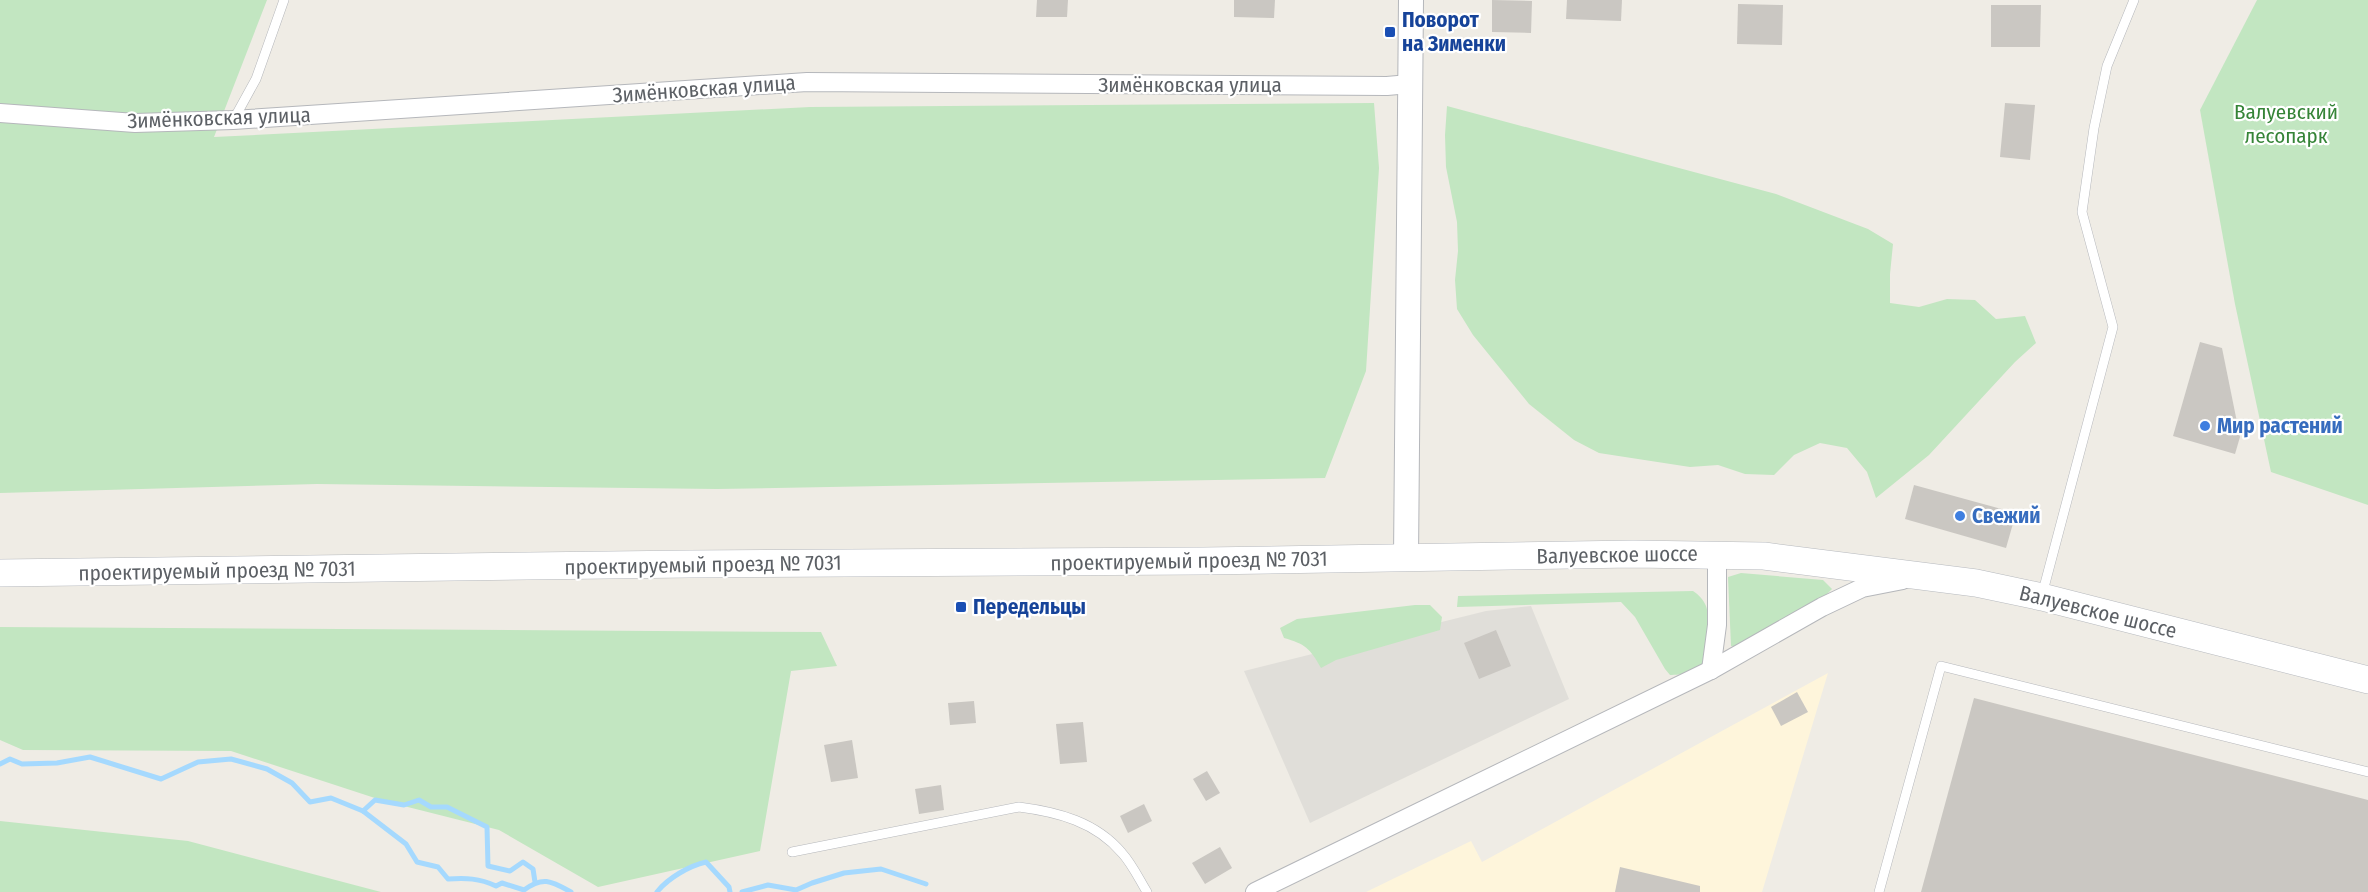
<svg xmlns="http://www.w3.org/2000/svg" width="2368" height="892" font-family="'Fira Sans Condensed',sans-serif">
	<style>
		.commercial { fill: #fef5db }
		.industrial { fill: #e0ded9 }
		.green { fill: #c2e6c1 }
		.lines { fill: none; stroke-linecap: round; stroke-linejoin: round }
		.stream { stroke: #a5d9fe; stroke-width: 5 }
		.building { fill: #cac7c2 }
		.service-casing { stroke: #b5b7bb; stroke-width: 10 }
		.minor-casing { stroke: #b5b7bb; stroke-width: 20 }
		.tertiary-casing { stroke: #b5b7bb; stroke-width: 26 }
		.secondary-casing { stroke: #b6b9be; stroke-width: 28 }
		.service { stroke: #fff; stroke-width: 9 }
		.minor { stroke: #fff; stroke-width: 18 }
		.tertiary { stroke: #fff; stroke-width: 24 }
		.secondary { stroke: #fff; stroke-width: 27 }
		.transit-dot { fill: #1a4fb4; stroke: #fff; stroke-width: 2 }
		.shop-dot { fill: #3f7fe0; stroke: #fff; stroke-width: 2 }
		.labels { text-anchor: middle; dominant-baseline: central; stroke-width: 4.5; stroke-linejoin: round; paint-order: stroke }
		.transit-label { font-size: 21px; font-weight: bold; fill: #164399; stroke: #fff; text-anchor: start }
		.street-label { font-size: 21px; fill: #5c6065; stroke: #fff }
		.park-label { font-size: 21px; fill: #358437; stroke: #fff }
		.shop-label { font-size: 21px; font-weight: bold; fill: #366cbe; stroke: #fff; text-anchor: start }
	</style>
	<rect width="100%" height="100%" fill="#efece5"/>
	<!-- commercial -->
	<path class="commercial" d="M1828,673l-66,219h-396l105,-51 11,21z"/>
	<!-- industrial -->
	<path class="industrial" d="M1531,606l38,93 -259,124 -66,-152 242,-60z"/>
	<!-- green -->
	<g class="green">
		<path d="M0,0h267l-53,137 596,-30 564,-4 5,65 -13,203 -41,107 -608,11 -400,-5 -317,9z"/>
		<path d="M2257,0h111v505l-97,-33 -36,-168 -35,-194z"/>
		<path d="M1447,106l329,88 92,35 25,15 -3,30v29l29,4 28,-8 28,1 21,19 29,-3 11,27 -21,19 -86,93 -53,43 -9,-26 -20,-24 -27,-5 -26,12 -20,20 -29,-1 -27,-9 -28,2 -91,-14 -25,-13 -45,-36 -56,-69 -16,-26 -2,-29 3,-29 -1,-29 -11,-55 -1,-32z"/>
		<path d="M1741,573l82,7 9,9 -6,6 -90,52 -5,-1 -3,-69z"/>
		<path d="M1693,591c6,4 10,8 13,15 4,10 3,46 -2,56 -5,10 -24,13 -34,13l-5,-6 -30,-52 -14,-15 -164,5 1,-11z"/>
		<path d="M1415,605h15l12,12 -2,13 -104,30 -15,8c-11,-20 -16,-24 -37,-30l-4,-10 17,-9z"/>
		<path d="M0,627l821,5 16,34 -46,5 -31,180 -162,36 -99,-57 -115,-29 -153,-50 -208,-1 -23,-10z"/>
		<path d="M0,821l188,20 193,51h-381z"/>
	</g>
	<g class="lines">
		<!-- stream -->
		<g class="stream">
			<path d="M0,764l10,-5 12,5 35,-1 33,-6 71,22 37,-17 33,-3 36,10 25,14 18,19 21,-4 32,13 43,33 11,18 21,5 10,12c18,-1 31,-1 48,7l6,-3 22,7c19,-14 27,-9 47,2"/>
			<path d="M363,811l12,-11 29,5 15,-5 12,7h16l40,20 1,39 22,5 13,-9 10,7 2,13"/>
			<path d="M657,892c11,-14 32,-26 49,-30l23,25 1,5"/>
			<path d="M742,892l26,-7 28,5 16,-7 32,-10 37,-4 45,15"/>
		</g>
	</g>
	<!-- building -->
	<g class="building">
		<path d="M1037,0h31l-1,17h-31z"/>
		<path d="M1234,0h41l-1,18 -40,-1z"/>
		<path d="M1492,0l40,1 -1,32 -39,-1z"/>
		<path d="M1567,0h55l-1,21 -55,-2z"/>
		<path d="M1738,4l45,1 -1,40 -45,-1z"/>
		<path d="M1991,5h50l-1,42h-49z"/>
		<path d="M2005,103l30,2 -5,55 -30,-3z"/>
		<path d="M2200,342l22,6 18,89 -5,17 -62,-18z"/>
		<path d="M1914,485l102,28 -10,35 -101,-29z"/>
		<path d="M1496,630l15,36 -32,13 -15,-36z"/>
		<path d="M1797,692l11,20 -27,14 -10,-19z"/>
		<path d="M1974,698l394,102v92h-447z"/>
		<path d="M974,701l2,22 -26,2 -2,-22z"/>
		<path d="M1083,722l4,40 -27,2 -4,-40z"/>
		<path d="M852,740l6,38 -27,4 -7,-37z"/>
		<path d="M1207,771l13,22 -14,8 -13,-22z"/>
		<path d="M941,785l3,25 -25,4 -4,-25z"/>
		<path d="M1144,804l8,17 -24,12 -8,-17z"/>
		<path d="M1220,847l12,21 -27,16 -13,-21z"/>
		<path d="M1620,867l80,19v6h-85z"/>
	</g>
	<g class="lines">
		<defs>
			<g id="service">
				<path d="M234,119l22,-40 28,-79"/>
				<path d="M2042,595l71,-268 -31,-115 12,-84 13,-62 27,-66"/>
				<path d="M792,852l227,-45c39,5 77,15 103,46 10,11 17,26 25,39"/>
				<path d="M1879,892l62,-226 427,106"/>
			</g>
			<g id="minor">
				<path d="M0,113l135,10 98,-3 574,-38 580,4 22,-2"/>
				<path d="M1711,670l6,-45v-71"/>
				<path d="M1255,892l456,-222 111,-63 40,-19 41,-8"/>
			</g>
			<path id="tertiary" d="M1406,558l5,-558"/>
			<path id="secondary" d="M0,573l689,-9 514,-3 430,-7 131,2 212,27 66,14 326,83"/>
		</defs>
		<!-- service casing -->
		<use href="#service" class="service-casing"/>
		<!-- minor casing -->
		<use href="#minor" class="minor-casing"/>
		<!-- tertiary casing -->
		<use href="#tertiary" class="tertiary-casing"/>
		<!-- secondary casing -->
		<use href="#secondary" class="secondary-casing"/>
		<!-- service -->
		<use href="#service" class="service"/>
		<!-- minor -->
		<use href="#minor" class="minor"/>
		<!-- tertiary -->
		<use href="#tertiary" class="tertiary"/>
		<!-- secondary -->
		<use href="#secondary" class="secondary"/>
	</g>
	<!-- markers -->
	<g class="transit-dot">
		<rect x="1384" y="26" width="12" height="12" rx="3"/>
		<rect x="955" y="601" width="12" height="12" rx="3"/>
	</g>
	<g class="shop-dot">
		<circle cx="2205" cy="426" r="6"/>
		<circle cx="1960" cy="516" r="6"/>
	</g>
	<g class="labels">
		<!-- transit labels -->
		<g class="transit-label">
			<text x="1402" y="20">Поворот<tspan x="1402" dy="24">на Зименки</tspan></text>
			<text x="973" y="607">Передельцы</text>
		</g>
		<!-- street labels -->
		<g class="street-label">
			<text x="1190" y="85">Зимёнковская улица</text>
			<text transform="translate(704 89) rotate(-4)">Зимёнковская улица</text>
			<text transform="translate(219 118) rotate(-2)">Зимёнковская улица</text>
			<text transform="translate(1617 555) rotate(-1)">Валуевское шоссе</text>
			<text transform="translate(1189 561) rotate(-1)">проектируемый проезд № 7031</text>
			<text transform="translate(703 565) rotate(-1)">проектируемый проезд № 7031</text>
			<text transform="translate(217 571) rotate(-1)">проектируемый проезд № 7031</text>
			<text transform="translate(2098 612) rotate(14)">Валуевское шоссе</text>
		</g>
		<!-- park labels -->
		<g class="park-label">
			<text x="2286" y="112">Валуевский<tspan x="2286" dy="24">лесопарк</tspan></text>
		</g>
		<!-- shop labels -->
		<g class="shop-label">
			<text x="2217" y="426">Мир растений</text>
			<text x="1972" y="516">Свежий</text>
		</g>
	</g>
</svg>
